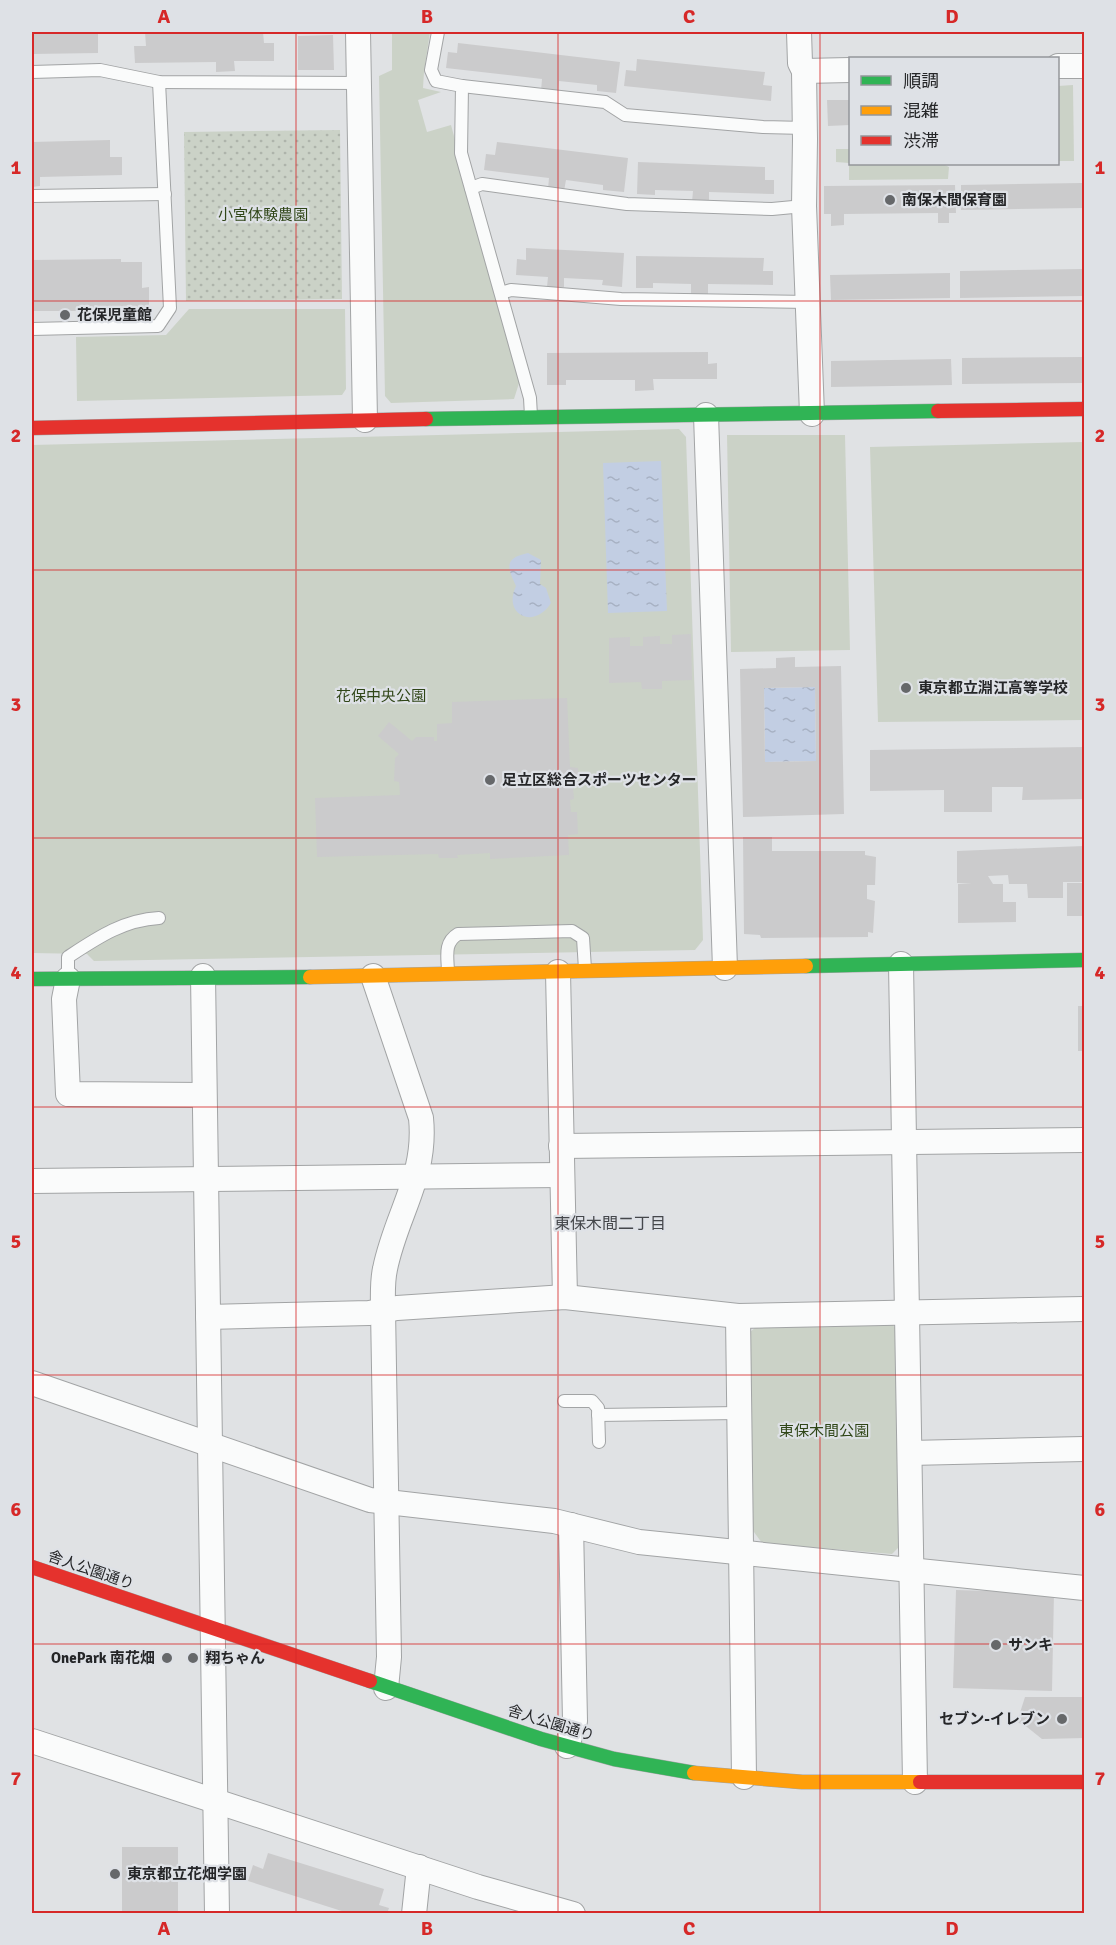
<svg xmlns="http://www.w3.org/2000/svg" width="1116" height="1945" font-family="Signika,'Noto Sans JP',sans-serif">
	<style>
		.park { fill: #cbd2c7 }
		.garden { fill: url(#garden-dots) }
		.water { fill: url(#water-ripples) }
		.building { fill: #cbcbcc; fill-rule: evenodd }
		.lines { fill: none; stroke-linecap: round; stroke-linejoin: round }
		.lane-casing { stroke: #a2a4a5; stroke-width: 14 }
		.street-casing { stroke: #a2a4a5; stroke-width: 26 }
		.fast-casing { stroke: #a2a4a5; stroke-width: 15 }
		.slow-casing { stroke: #a2a4a5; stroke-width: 15 }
		.jam-casing { stroke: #a2a4a5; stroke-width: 15 }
		.lane { stroke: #fafbfb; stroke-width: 12 }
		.street { stroke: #fafbfb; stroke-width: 24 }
		.fast { stroke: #30b455; stroke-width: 14 }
		.slow { stroke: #ff9f0a; stroke-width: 14 }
		.jam { stroke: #e5322d; stroke-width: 14 }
		.grid { fill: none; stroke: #d62828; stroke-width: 1.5; stroke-opacity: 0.55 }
		.poi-dot { fill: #66686a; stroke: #dee1e6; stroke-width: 2 }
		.labels { text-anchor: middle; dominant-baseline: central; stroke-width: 4.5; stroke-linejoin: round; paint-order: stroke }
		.poi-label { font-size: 15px; font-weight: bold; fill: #252628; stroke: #dee1e6; text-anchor: start }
		.park-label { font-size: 15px; fill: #304618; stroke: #dee1e6 }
		.street-label { font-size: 15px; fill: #252628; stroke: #dee1e6 }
		.neighbourhood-label { font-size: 16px; fill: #45474b; stroke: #dee1e6 }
		.neatline { fill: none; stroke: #d62828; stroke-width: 2 }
		.grid-label { font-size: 20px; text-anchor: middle; font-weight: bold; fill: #d62828 }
	</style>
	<defs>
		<pattern id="garden-dots" width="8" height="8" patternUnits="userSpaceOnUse" patternTransform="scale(1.5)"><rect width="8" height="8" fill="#cbd2c7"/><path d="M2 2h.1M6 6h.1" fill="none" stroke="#aeb4ab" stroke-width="1.8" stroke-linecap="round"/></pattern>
		<pattern id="water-ripples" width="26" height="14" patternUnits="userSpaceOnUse" patternTransform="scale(1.5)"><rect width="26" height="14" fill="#c2cee3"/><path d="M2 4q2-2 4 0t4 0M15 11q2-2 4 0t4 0" fill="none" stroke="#a7b1c3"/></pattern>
	</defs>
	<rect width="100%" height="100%" fill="#e0e2e4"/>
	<!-- park -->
	<g class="park">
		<path d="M392,32h38l-6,40 -1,16 18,4 -23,8 9,32 24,-7 69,255 -6,19 -123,4 -6,-7 -6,-320 13,-6z"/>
		<path d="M1073,85l1,76h-16v-75z"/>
		<path d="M836,149h14v15h93l6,3 -1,12 -99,1v-17l-13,-1z"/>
		<path d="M189,309h156l1,80 -4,6 -265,6 -1,-64 90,-2z"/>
		<path d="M679,429l7,8 17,503 -8,10 -601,11 -7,-7 -55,-1v-508z"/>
		<path d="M727,435h118l5,215 -119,2z"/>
		<path d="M1084,442v278l-206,2 -8,-275z"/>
		<path d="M891,1323l7,8 1,216 -7,7 -130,-11 -11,-15 -3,-194 10,-9z"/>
	</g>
	<!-- garden -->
	<path class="garden" d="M340,130l2,169 -156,2 -2,-169z"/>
	<!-- water -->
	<g class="water">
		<path d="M661,461l6,150 -59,2 -5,-150z"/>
		<path d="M528,553l13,7 -1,24 6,4 5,15c-17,27 -49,12 -35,-17 -9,-19 -12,-28 12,-33z"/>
		<path d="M815,687l1,74 -51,1 -1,-74z"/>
	</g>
	<!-- building -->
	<g class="building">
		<path d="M32,32l66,1v20l-66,1z"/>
		<path d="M145,32h118l1,11h10v18h-40l1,10 -19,1v-10l-81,1 -1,-17h12z"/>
		<path d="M333,35l1,35h-36v-34z"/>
		<path d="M458,43l162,19 -4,31 -19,-2v-6l-38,-4 -1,12 -17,-2 1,-12 -96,-11 2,-16 9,1z"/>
		<path d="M637,59l128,13 -2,13 9,1 -1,15 -147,-15 2,-16 10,1z"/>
		<path d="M827,100h23v25l-22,1z"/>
		<path d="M110,140v17h12v18l-82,2v9l-8,1v-45z"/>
		<path d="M497,142l131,16 -4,34 -21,-2v-5l-37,-5 -2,11 -16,-2 1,-11 -65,-8 2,-16 9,1z"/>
		<path d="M638,162l127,5v13h9v14l-65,-2v10h-17l1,-11 -38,-1v5l-18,-1z"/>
		<path d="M1082,183l1,25 -122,2v-25z"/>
		<path d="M955,185l1,28h-7v10h-11v-10l-94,1v11l-13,1v-12h-7v-28z"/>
		<path d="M526,248l98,5 -2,34 -20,-2 1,-5 -39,-2v9h-17l1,-10 -32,-2 1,-16 9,1z"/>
		<path d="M636,256l128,2 -1,13h10v14l-65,-1v11h-17v-11l-38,-1v5h-17z"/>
		<path d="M121,259v3h21v26l7,-1v20h-5v11h-42v-7h-70v-51z"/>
		<path d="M1082,269l1,27 -123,2v-27z"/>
		<path d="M950,273v25l-119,2 -1,-25z"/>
		<path d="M708,352v12l9,-1v16h-64l1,11 -19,1v-11h-69v5h-19v-32z"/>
		<path d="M1084,357v26l-122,1v-26z"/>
		<path d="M951,359l1,26 -121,2v-26z"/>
		<path d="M691,634l1,46 -30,1v8h-20l-1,-7 -32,1v-45l21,-1v9h13v-9l17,-1v8h12v-9z"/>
		<path d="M795,657v10l46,-1 3,148 -101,3 -3,-148 36,-1v-10zM815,687l1,74 -51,1 -1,-74z"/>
		<path d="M567,698l3,69 8,1 1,18 -6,1 1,12 -4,1 1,12h6l1,22 -10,1 1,20 -79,4v-6l-33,2 1,3h-19l-1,-4 -121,3 -2,-59 85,-3 -1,-13 -5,-1 1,-23 4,-4 -21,-18 11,-14 23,19 4,-4h18v4h3v-17l15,-1v-21z"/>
		<path d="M1084,747v52l-62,1 1,-13h-31v25h-48v-22l-74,1v-41z"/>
		<path d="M743,837h29v14h93v4l11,2 -1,28h-8v14l8,2 -2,32 -5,-1v5l-107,1 -1,-3 -16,-1z"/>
		<path d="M1084,846v36h-21v16h-35l-1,-14h-18l-1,-9 -20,1 5,8h10v18h13v20l-58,1v-39l14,-1h-15v-32z"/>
		<rect x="1067" y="883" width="17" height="33"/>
		<rect x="1078" y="1006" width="6" height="45"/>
		<path d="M956,1590l98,3 -2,98 -99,-3z"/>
		<path d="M1025,1697h59v41l-42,1 -15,-12 -10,-5z"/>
		<rect x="122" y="1847" width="56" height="67"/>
		<path d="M268,1853l116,36 -5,16 10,3 -2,6h-36l-103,-33 5,-16 10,4z"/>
	</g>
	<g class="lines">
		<defs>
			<g id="lane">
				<path d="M438,32l-7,38 5,11 26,5 -1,67 69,245 1,18"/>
				<path d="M32,72l68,-2 59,12 201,1"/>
				<path d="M462,86l143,16 20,13 138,12 42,1"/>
				<path d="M471,188l11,-4 145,20 145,5 32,-3"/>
				<path d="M32,196l133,-2"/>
				<path d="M501,293l10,-3 110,9 187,3"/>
				<path d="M32,329l126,-3 12,-18 -11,-226"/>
				<path d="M448,973c0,-15 -5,-30 10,-39l114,-3 11,7 2,31"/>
				<path d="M68,977v-20c29,-19 55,-37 91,-39"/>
				<path d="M564,1401h28l6,7 1,34"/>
				<path d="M598,1415l140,-2"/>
			</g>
			<g id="street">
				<path d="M358,32l7,388"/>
				<path d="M799,32l1,31 4,8 1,68 -1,67 8,208"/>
				<path d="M1058,66h26"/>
				<path d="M804,71l46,-1"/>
				<path d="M706,415l19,553"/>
				<path d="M901,964l14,818"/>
				<path d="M558,972l7,325"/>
				<path d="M203,976l14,938"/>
				<path d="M373,976l48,142c6,59 -25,96 -36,151 -3,13 -2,27 -2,41l6,347 -3,31"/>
				<path d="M68,979l-4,20 4,95 136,1"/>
				<path d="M561,1146l523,-6"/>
				<path d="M32,1181l530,-6"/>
				<path d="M738,1316l6,461"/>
				<path d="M208,1317l161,-4 28,-5 168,-11 173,19 346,-7"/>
				<path d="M32,1383l338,117 184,21 85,21 445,46"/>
				<path d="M910,1453l174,-4"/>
				<path d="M32,1741l446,146 95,27"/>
				<path d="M567,1746l8,-25 -4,-196"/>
				<path d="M414,1914l5,-47"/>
			</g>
			<g id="fast">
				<path d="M426,419l512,-8"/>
				<path d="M806,966l278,-6"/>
				<path d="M32,979l278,-2"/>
				<path d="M370,1681l171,58 73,20 80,14"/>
			</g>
			<g id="slow">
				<path d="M310,977l496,-11"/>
				<path d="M694,1773l108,9h118"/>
			</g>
			<g id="jam">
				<path d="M938,411l146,-2"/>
				<path d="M32,428l394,-9"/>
				<path d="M32,1567l338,114"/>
				<path d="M920,1782h164"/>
			</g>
		</defs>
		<!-- lane casing -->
		<use href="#lane" class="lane-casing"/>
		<!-- street casing -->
		<use href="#street" class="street-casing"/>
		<!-- fast casing -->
		<use href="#fast" class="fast-casing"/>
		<!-- slow casing -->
		<use href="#slow" class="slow-casing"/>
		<!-- jam casing -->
		<use href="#jam" class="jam-casing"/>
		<!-- lane -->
		<use href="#lane" class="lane"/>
		<!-- street -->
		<use href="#street" class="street"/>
		<!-- fast -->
		<use href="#fast" class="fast"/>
		<!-- slow -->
		<use href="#slow" class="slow"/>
		<!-- jam -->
		<use href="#jam" class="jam"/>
	</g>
	<!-- grid -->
	<path class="grid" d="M296,32v1882M558,32v1882M820,32v1882M32,301h1052M32,570h1052M32,838h1052M32,1107h1052M32,1375h1052M32,1644h1052"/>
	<!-- markers -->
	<g class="poi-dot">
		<circle cx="890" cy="200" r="6"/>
		<circle cx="65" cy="315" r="6"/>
		<circle cx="906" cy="688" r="6"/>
		<circle cx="490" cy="780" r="6"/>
		<circle cx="996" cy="1645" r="6"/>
		<circle cx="167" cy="1658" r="6"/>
		<circle cx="193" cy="1658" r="6"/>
		<circle cx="1062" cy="1719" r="6"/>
		<circle cx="115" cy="1874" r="6"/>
	</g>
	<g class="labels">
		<!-- poi labels -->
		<g class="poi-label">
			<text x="902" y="200">南保木間保育園</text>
			<text x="77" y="315">花保児童館</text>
			<text x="918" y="688">東京都立淵江高等学校</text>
			<text x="502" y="780">足立区総合スポーツセンター</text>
			<text x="1008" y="1645">サンキ</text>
			<text x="155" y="1658" text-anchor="end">OnePark 南花畑</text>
			<text x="205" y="1658">翔ちゃん</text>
			<text x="1050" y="1719" text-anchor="end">セブン-イレブン</text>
			<text x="127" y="1874">東京都立花畑学園</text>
		</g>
		<!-- park labels -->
		<g class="park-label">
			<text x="263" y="215">小宮体験農園</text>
			<text x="381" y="696">花保中央公園</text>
			<text x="824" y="1431">東保木間公園</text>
		</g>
		<!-- street labels -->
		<g class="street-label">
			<text transform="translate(91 1570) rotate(19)">舎人公園通り</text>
			<text transform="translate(551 1723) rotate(17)">舎人公園通り</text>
		</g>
		<!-- neighbourhood labels -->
		<g class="neighbourhood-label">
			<text x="610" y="1224">東保木間二丁目</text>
		</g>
	</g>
	<!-- border -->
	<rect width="1116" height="1945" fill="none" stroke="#dee1e6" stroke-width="66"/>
	<!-- legend -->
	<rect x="849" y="57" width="210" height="108" fill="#dee1e6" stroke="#94969a" stroke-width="1.5"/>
	<rect x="861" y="76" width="30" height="9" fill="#30b455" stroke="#94969a" stroke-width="1.5"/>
	<text x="903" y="87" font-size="18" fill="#252628">順調</text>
	<rect x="861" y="106" width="30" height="9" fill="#ff9f0a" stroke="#94969a" stroke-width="1.5"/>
	<text x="903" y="117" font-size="18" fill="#252628">混雑</text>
	<rect x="861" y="136" width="30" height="9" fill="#e5322d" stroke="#94969a" stroke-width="1.5"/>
	<text x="903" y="147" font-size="18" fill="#252628">渋滞</text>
	<rect x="33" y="33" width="1050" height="1879" class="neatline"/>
	<g class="grid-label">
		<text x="164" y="23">A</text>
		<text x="427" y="23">B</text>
		<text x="689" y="23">C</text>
		<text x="952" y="23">D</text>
		<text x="16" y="174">1</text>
		<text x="1100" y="174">1</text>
		<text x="16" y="442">2</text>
		<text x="1100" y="442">2</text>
		<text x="16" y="711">3</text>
		<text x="1100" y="711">3</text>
		<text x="16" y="979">4</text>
		<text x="1100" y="979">4</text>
		<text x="16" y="1248">5</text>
		<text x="1100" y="1248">5</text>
		<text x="16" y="1516">6</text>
		<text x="1100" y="1516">6</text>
		<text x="16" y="1785">7</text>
		<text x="1100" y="1785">7</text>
		<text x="164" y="1935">A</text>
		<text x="427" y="1935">B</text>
		<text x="689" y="1935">C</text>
		<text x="952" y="1935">D</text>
	</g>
</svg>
